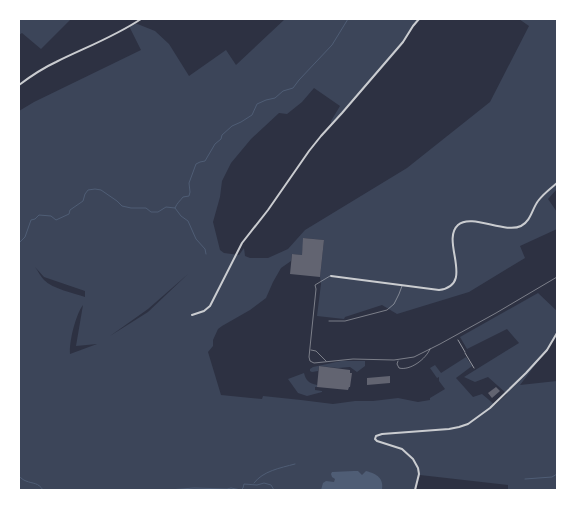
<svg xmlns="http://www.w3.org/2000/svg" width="576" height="509" font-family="'Exo 2',sans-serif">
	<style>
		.green { fill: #3c4559; fill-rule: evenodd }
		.water { fill: #4f5d75 }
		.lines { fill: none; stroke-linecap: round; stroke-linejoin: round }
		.stream { stroke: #4f5d75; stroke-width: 1 }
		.building { fill: #626471 }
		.path { stroke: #fff; stroke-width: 0.5 }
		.service { stroke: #caccd0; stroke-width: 0.5 }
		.minor { stroke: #caccd0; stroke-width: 2 }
	</style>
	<rect width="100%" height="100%" fill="#2d3142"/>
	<!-- green -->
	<g class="green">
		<path d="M19,19h52l-30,30 -19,-16 -3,2z"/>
		<path d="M285,19h136l-4,3 -18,27 -68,77v-5l9,-15 -26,-18 -12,14 -15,12 -8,-1 -28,26 -20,24 -9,18 -2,16 -7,25 7,28 4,3 15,2 5,-7 1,8 5,2h18l20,-9 17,-19 102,-62 83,-66 39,-76 -10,-7h38v170l-9,10 9,13v17l-37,17 5,12 -56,34 -72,22 -15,-9 -37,12 -1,2 -27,-3 4,-32 -1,-7 4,-37 -20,-2 -2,17 -10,-1 -1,7 -10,7 -8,14 -7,16 -16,12 -28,16 -4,3 -5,11v6l-5,6 13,43 41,4 1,-3 38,4 32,4 22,-3h18l25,-3 20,4 12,-2v-2l15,-9 -6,-8v-4l-2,1 -7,-10 5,-3 6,8 25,-16 6,9 -16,12 17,19 9,-3 13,11 12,-11 -19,-17 -13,5 -11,-5 55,-34 -12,-14 -40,20 -7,-12 78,-44 19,18v25l-37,49 37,-4v109h-49v-5l-88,-10 -4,15h-397v-379l15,-9 107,-52 -12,-24 6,-3 20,8 14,13 20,32 37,-26 10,15zM35,267l9,10 41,14v6c-11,-4 -32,-8 -41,-17 -3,-3 -6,-9 -9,-13zM188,274l-40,38 -38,24 38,-27zM83,305l-7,41 21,-2 -27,10c-1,-13 6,-40 13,-49z"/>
		<path d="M341,361h24v5l-8,6 -7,-5 -12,1 -19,-2 -1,5 -6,1 -2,-1v-2l3,-2z"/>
		<path d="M304,373c2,8 5,10 13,12v2h-2v3l7,1v1l-15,4 -9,-3 -10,-14z"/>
	</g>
	<!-- water -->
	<path class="water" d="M354,471h4l4,4 4,-4c11,3 18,7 16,19h-61l2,-7 3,-2 8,1 1,-3 -3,-2 -1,-3 1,-2z"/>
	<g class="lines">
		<!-- stream -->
		<g class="stream">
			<path d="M175,208l6,8 7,5 8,18 9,10 1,5"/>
			<path d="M19,243l6,-6 6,-17 4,-1 4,-4 12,1 5,4 13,-6 1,-4 13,-9 2,-7 3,-4 7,-1 6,1 16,11 5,5 9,2h15l5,4h7l8,-5 9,1c2,-5 5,-7 8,-11l6,-1 1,-4 -1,-9 7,-19 4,-2 5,-1 10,-17 6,-5 1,-4 10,-9 9,-4 11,-7 5,-11 9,-4 9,-2 8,-7 10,-3 6,-8 33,-35 16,-26"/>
			<path d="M19,476c2,2 4,4 7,5 7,3 12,1 17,9"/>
			<path d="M525,479l27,-2 5,-3"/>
			<path d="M254,483c9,-12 26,-15 41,-19"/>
			<path d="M169,490l25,-2 33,1 4,-1 10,2 2,-2 1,-4 13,1 7,-2 7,2 3,5"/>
		</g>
	</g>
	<!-- building -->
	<g class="building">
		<path d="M303,238l21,2 -4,37 -30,-3 2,-20 10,1z"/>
		<path d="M319,366l31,4v3h2l-2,14h-1l-1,3 -31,-3z"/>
		<path d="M390,376v7l-23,2v-7z"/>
		<path d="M496,387l4,4 -8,7 -4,-5z"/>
	</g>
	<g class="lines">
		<!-- path -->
		<g class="path">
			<path d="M458,340l7,12"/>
			<path d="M465,353l9,15"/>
		</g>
		<!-- service -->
		<g class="service">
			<path d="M330,276l-15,9 1,4 -7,68 1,4 4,2 39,-4 41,1 20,-3 26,-13 56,-31 61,-36"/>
			<path d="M329,321h16l42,-11 7,-6 5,-10 3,-8"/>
			<path d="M311,350l5,1 10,10"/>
			<path d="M398,361l-1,3 2,4c11,3 27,-9 31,-19"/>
		</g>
		<!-- minor -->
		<g class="minor">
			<path d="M19,85c12,-9 24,-17 37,-23 28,-14 58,-25 85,-43"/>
			<path d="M331,276l108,14c37,-5 1,-49 19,-65 13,-12 47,9 63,1 10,-5 11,-17 17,-25 5,-7 13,-13 19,-18"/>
			<path d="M192,315l12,-4 6,-5 32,-63 26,-33 41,-59 12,-15 21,-23 61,-71 10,-16 6,-7"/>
			<path d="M415,490l4,-16 -1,-6 -5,-9 -11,-10 -25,-8 -2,-2 1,-3 6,-2 67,-5 10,-2 9,-3 22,-16 36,-35 21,-23 10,-17"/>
		</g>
	</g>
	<!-- border -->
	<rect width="576" height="509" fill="none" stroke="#ffffff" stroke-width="40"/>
</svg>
